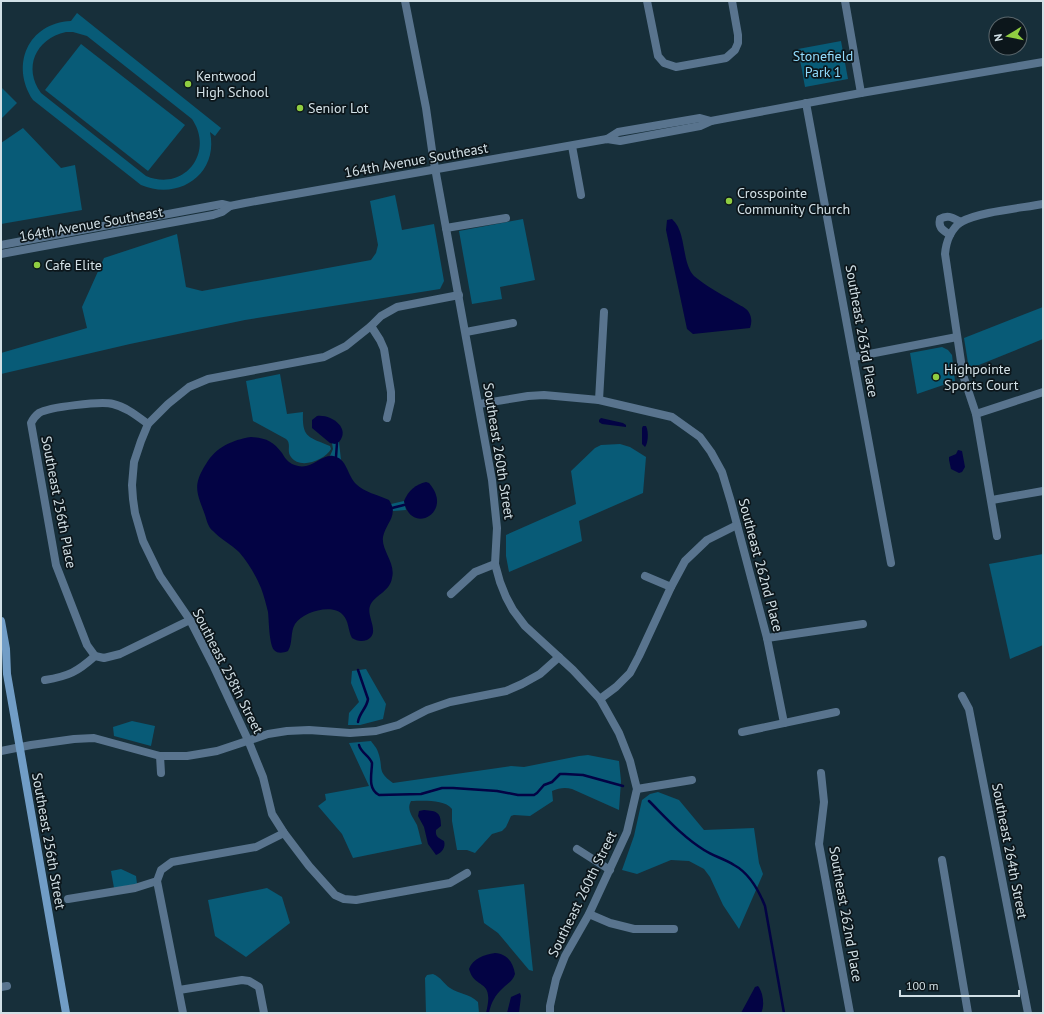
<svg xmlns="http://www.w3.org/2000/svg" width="1044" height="1014" font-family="'PT Sans',sans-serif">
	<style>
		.green { fill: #085b77; fill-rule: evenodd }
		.water { fill: #030344 }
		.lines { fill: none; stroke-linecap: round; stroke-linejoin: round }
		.stream { stroke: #030344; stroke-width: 2.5 }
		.minor { stroke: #59748e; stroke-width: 8 }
		.tertiary { stroke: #59748e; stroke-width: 8 }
		.secondary { stroke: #719dc6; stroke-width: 8 }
		.poi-dot { fill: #90cd41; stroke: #0c161b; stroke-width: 1.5 }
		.labels { text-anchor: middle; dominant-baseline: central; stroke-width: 3.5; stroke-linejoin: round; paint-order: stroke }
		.park-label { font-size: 14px; fill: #91dbfc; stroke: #0c161b }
		.poi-label { font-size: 14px; fill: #d2e0e6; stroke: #0c161b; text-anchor: start }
		.street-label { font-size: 14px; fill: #d2e0e6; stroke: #0c161b }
	</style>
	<rect width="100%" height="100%" fill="#172f3a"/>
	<!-- green -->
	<g class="green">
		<path d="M77,13l144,115 -6,8 -5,-4c9,42 -31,69 -69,53l-108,-85c-23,-35 -5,-77 38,-79zM66,32h7l14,4 105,83c23,34 -8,73 -46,57l-105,-83c-18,-25 -6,-54 25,-61z"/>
		<path d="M841,41l7,38 -43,8 -7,-38z"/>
		<path d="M81,44l104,81 -37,46 -103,-81z"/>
		<path d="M1,87l16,16 -16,16z"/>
		<path d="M23,128l38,40 14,-3 7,45 -81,14v-81z"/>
		<path d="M395,195l7,35 32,-6 10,57 -4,8 -195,31 -115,24 -129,30v-21l86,-25 -5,-21 22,-49 73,-24 9,53 16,4 169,-31 5,-7 2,-8 -8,-44z"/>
		<path d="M523,219l12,61 -35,7 2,12 -30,5 -13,-73z"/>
		<path d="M1043,307v32l-74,30 -5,-31z"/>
		<path d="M942,347l6,3 4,5 3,26 -38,13 -7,-41z"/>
		<path d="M280,374l7,40 16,-2c-1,25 4,25 27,34l1,3c-6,11 -31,21 -40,8 -5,-6 1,-13 -5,-18l-33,-18 -7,-40z"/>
		<path d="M339,442l2,18 -11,-4 3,-7 -1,-6z"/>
		<path d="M620,444l10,3 16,10 -3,36 -64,28 3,20 -73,31 -3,-16v-21l70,-31 -5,-33 24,-23 6,-3z"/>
		<path d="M404,501l2,9 -13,1 -2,-7z"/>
		<path d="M1043,554v91l-33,14 -21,-95z"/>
		<path d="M366,669l20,35 -3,15 -23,6h-12l1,-12 10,-11 -8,-19 1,-12z"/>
		<path d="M132,721l23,5 -4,20 -37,-10 -1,-9z"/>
		<path d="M371,741c2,3 6,7 7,11 6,16 -2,19 15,31l118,-17 13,1 55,-11 9,-1 31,6 2,20 -2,29 -47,-21c-7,-2 -13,-1 -20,2l1,10 -23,15 -16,-1 -3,1 -5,11 -4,4 -10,3 -17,19 -8,-3h-10l-5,-29v-12c-8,-10 -29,-8 -41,-8 -5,9 2,16 6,24 2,6 3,13 5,19l-69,14 -11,-24 -24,-28 8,-6 -1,-6 44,-8 -20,-43z"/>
		<path d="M658,792l21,8 25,30 50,-2 5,35 4,11 -24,55 -16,-24 -13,-28 -6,-8 -15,-8 -18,-1 -34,14 -15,-4 12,-34 8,-36 8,-6z"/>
		<path d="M121,869l15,7 1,8 -23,4 -3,-17z"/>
		<path d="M524,884l9,87 -4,-1 -31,-37 -14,-10 -6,-33z"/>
		<path d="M267,888l15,9 8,26 -44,34 -31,-21 -7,-36z"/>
		<path d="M433,974c9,4 10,9 17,14 9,6 18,5 28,14l1,11h-53l-1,-35 2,-3z"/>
	</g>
	<!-- water -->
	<g class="water">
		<path d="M672,219c15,13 9,43 22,57 12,10 25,17 39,25 4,3 12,6 15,10 4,6 4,11 2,17l-57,6 -6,-5 -21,-99 1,-10z"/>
		<path d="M317,416c14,-2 34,12 22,26l-4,2 -5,-1 -18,-15v-8z"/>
		<path d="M601,418l22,5 3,2v2l-24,-3 -3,-2v-2z"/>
		<path d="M643,426h3c3,6 2,17 -1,21l-3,-3v-16z"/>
		<path d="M251,437c15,1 22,4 31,16 3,5 5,8 10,11 19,9 28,-10 41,-8 14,2 14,19 23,28 8,8 22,11 33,16 10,16 -3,22 -6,37 -2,13 13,26 9,41 -2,14 -18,17 -22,28 -4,11 11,27 -3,34 -6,2 -10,1 -15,-2 -4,-7 -3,-17 -9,-23 -11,-12 -40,-3 -48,9 -5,8 -2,19 -7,27 -5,2 -10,3 -14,-1 -5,-6 -5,-29 -6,-38 -2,-8 -4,-16 -7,-24 -5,-12 -13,-26 -22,-36 -8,-8 -19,-13 -26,-21 -5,-4 -6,-10 -8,-16 -8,-22 -13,-29 1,-51 10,-17 26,-24 45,-27z"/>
		<path d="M958,450l4,1 3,16 -3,5 -3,1 -8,-4 -2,-9v-3l7,-3z"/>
		<path d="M426,482l3,1c26,30 -19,53 -25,18 4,-10 12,-17 22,-19z"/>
		<path d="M424,810c13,1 17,2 17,16l-5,4c-1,7 3,8 8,11 2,6 -2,12 -8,14l-8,-11 -4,-17 -6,-11 1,-5z"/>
		<path d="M495,953c12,1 18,9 20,21 -2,7 -7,9 -12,14 -8,7 -12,15 -14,25h-3c9,-36 -11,-22 -17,-44 4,-11 15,-14 26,-16z"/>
		<path d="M758,986c5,6 7,20 3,27h-20l14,-26z"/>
		<path d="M520,993l1,3 -2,17h-12l4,-16z"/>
	</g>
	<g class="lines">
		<!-- stream -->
		<g class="stream">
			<path d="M336,457l1,-14"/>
			<path d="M392,508l12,-3"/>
			<path d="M358,670l10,29c-1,9 -9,14 -10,23"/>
			<path d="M359,745c2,8 10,10 13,18 0,10 -5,26 7,32l42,-1 21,-6h11l44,3 21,4h16l3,-2 7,-8 8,-3 8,-8h5l18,1 40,11"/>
			<path d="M649,801c17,17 34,36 55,49 9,6 21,9 30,15 15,8 25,26 31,41l19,107"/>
		</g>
		<!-- minor -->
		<g class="minor">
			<path d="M405,1l21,107 7,49 59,323 5,48 -2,36 5,18 6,15 7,13 12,16 48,44 27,29 19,34 11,28 7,28 -10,43 -38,82 -24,42 -9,23 -6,27v7"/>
			<path d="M647,1l11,55 6,7 12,4 50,-9 9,-8 3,-7v-8l-6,-34"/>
			<path d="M845,1l16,92"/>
			<path d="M806,103l85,460"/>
			<path d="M572,146l9,49"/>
			<path d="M446,228l60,-10"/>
			<path d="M950,235c-7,-5 -12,-7 -10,-16 8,-5 13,-1 21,3"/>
			<path d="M459,295l-62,12 -16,9 -10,10 -25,20 -22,11 -116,22 -19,8 -21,17 -20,20 -7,17 -7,21 -2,23 1,14 2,14 8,28 17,35 30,44 24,47 34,73 15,37 9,37 12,19 25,33 26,29 9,4 12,1 94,-17 17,-10"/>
			<path d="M371,326l9,14 4,9 7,43v9l-4,17"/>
			<path d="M466,332l47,-9"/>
			<path d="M854,357l103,-20"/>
			<path d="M599,400l5,-88"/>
			<path d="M479,404l49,-8 16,-1 55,5 73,17 28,20 11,15 11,20 9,30 36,136 17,85"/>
			<path d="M976,414l67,-22"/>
			<path d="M992,500l51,-9"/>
			<path d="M997,536l-21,-122 -13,-39 -18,-121c1,-12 6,-25 16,-32 17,-10 61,-14 82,-18"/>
			<path d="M645,576l26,11"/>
			<path d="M451,594l24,-22 20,-8"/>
			<path d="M767,638l96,-14"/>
			<path d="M95,656l-8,-11 -31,-80 -25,-142c2,-4 4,-7 8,-10 10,-6 62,-12 74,-9 13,3 24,12 35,20"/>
			<path d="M45,680c24,-4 32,-8 50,-24l9,2 16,-4 70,-34"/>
			<path d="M962,696l7,13 59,304"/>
			<path d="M600,699l16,-12 14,-14 9,-17 32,-69 14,-26 22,-21 30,-15"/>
			<path d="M742,732l94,-20"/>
			<path d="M1,751l30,-6 43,-6 20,-1 66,18h27l30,-5 51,-17 19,-3 22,-1 41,3 26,-2 22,-6 29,-15 23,-8 56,-11 16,-7 18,-10 19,-17"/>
			<path d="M160,756l1,17"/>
			<path d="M821,773l3,29 -5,42 31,169"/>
			<path d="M637,789l55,-9"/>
			<path d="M577,849l33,21"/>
			<path d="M942,860l26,153"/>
			<path d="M68,899l67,-11 22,-7"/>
			<path d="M589,914l21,9 24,6h40"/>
			<path d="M1,987l6,-1"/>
			<path d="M179,990l63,-10 7,1 10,6 5,26"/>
			<path d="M183,1013l-26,-132 4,-11 11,-8 84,-15 28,-14"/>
		</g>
		<!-- tertiary -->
		<g class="tertiary">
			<path d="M607,139l11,-7 82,-14 11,3"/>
			<path d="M1,245l221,-41 8,2"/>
			<path d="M1,254l212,-39 9,-3 8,-6 15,-3 362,-64 13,2 80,-15 11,-5 150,-28 182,-31"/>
		</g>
		<!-- secondary -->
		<path class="secondary" d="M1,621l5,28 1,25 59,339"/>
	</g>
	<!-- markers -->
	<g class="poi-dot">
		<circle cx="188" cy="84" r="4"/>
		<circle cx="300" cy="108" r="4"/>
		<circle cx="729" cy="201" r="4"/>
		<circle cx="37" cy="265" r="4"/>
		<circle cx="936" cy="377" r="4"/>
	</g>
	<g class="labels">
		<!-- park labels -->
		<g class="park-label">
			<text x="823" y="56">Stonefield<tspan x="823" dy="16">Park 1</tspan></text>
		</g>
		<!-- poi labels -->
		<g class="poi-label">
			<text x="196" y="76">Kentwood<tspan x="196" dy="16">High School</tspan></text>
			<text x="308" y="108">Senior Lot</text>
			<text x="737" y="193">Crosspointe<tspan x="737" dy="16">Community Church</tspan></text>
			<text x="45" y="265">Cafe Elite</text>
			<text x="944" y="369">Highpointe<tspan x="944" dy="16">Sports Court</tspan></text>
		</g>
		<!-- street labels -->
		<g class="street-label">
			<text transform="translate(416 160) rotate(-10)">164th Avenue Southeast</text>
			<text transform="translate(91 224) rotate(-10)">164th Avenue Southeast</text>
			<text transform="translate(862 331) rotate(80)">Southeast 263rd Place</text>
			<text transform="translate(499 451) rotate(81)">Southeast 260th Street</text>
			<text transform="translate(59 502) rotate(79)">Southeast 256th Place</text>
			<text transform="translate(761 565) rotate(75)">Southeast 262nd Place</text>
			<text transform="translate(228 671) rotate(63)">Southeast 258th Street</text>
			<text transform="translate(49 841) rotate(80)">Southeast 256th Street</text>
			<text transform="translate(1010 851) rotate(79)">Southeast 264th Street</text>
			<text transform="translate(582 894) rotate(-64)">Southeast 260th Street</text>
			<text transform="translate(846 914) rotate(80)">Southeast 262nd Place</text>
		</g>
	</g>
	<!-- border -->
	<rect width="1044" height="1014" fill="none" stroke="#d2e0e6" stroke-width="4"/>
	<!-- north arrow -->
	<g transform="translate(1008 36) rotate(260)"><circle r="19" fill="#0c161b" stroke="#5b676c"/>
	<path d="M0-3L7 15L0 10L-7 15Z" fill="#90cd41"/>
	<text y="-6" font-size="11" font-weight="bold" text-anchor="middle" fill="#d2e0e6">N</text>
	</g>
	<!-- scale -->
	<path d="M900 990v6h119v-6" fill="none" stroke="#d2e0e6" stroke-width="2"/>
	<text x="906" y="990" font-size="12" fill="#d2e0e6" stroke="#0c161b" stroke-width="3" paint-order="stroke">100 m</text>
</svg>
